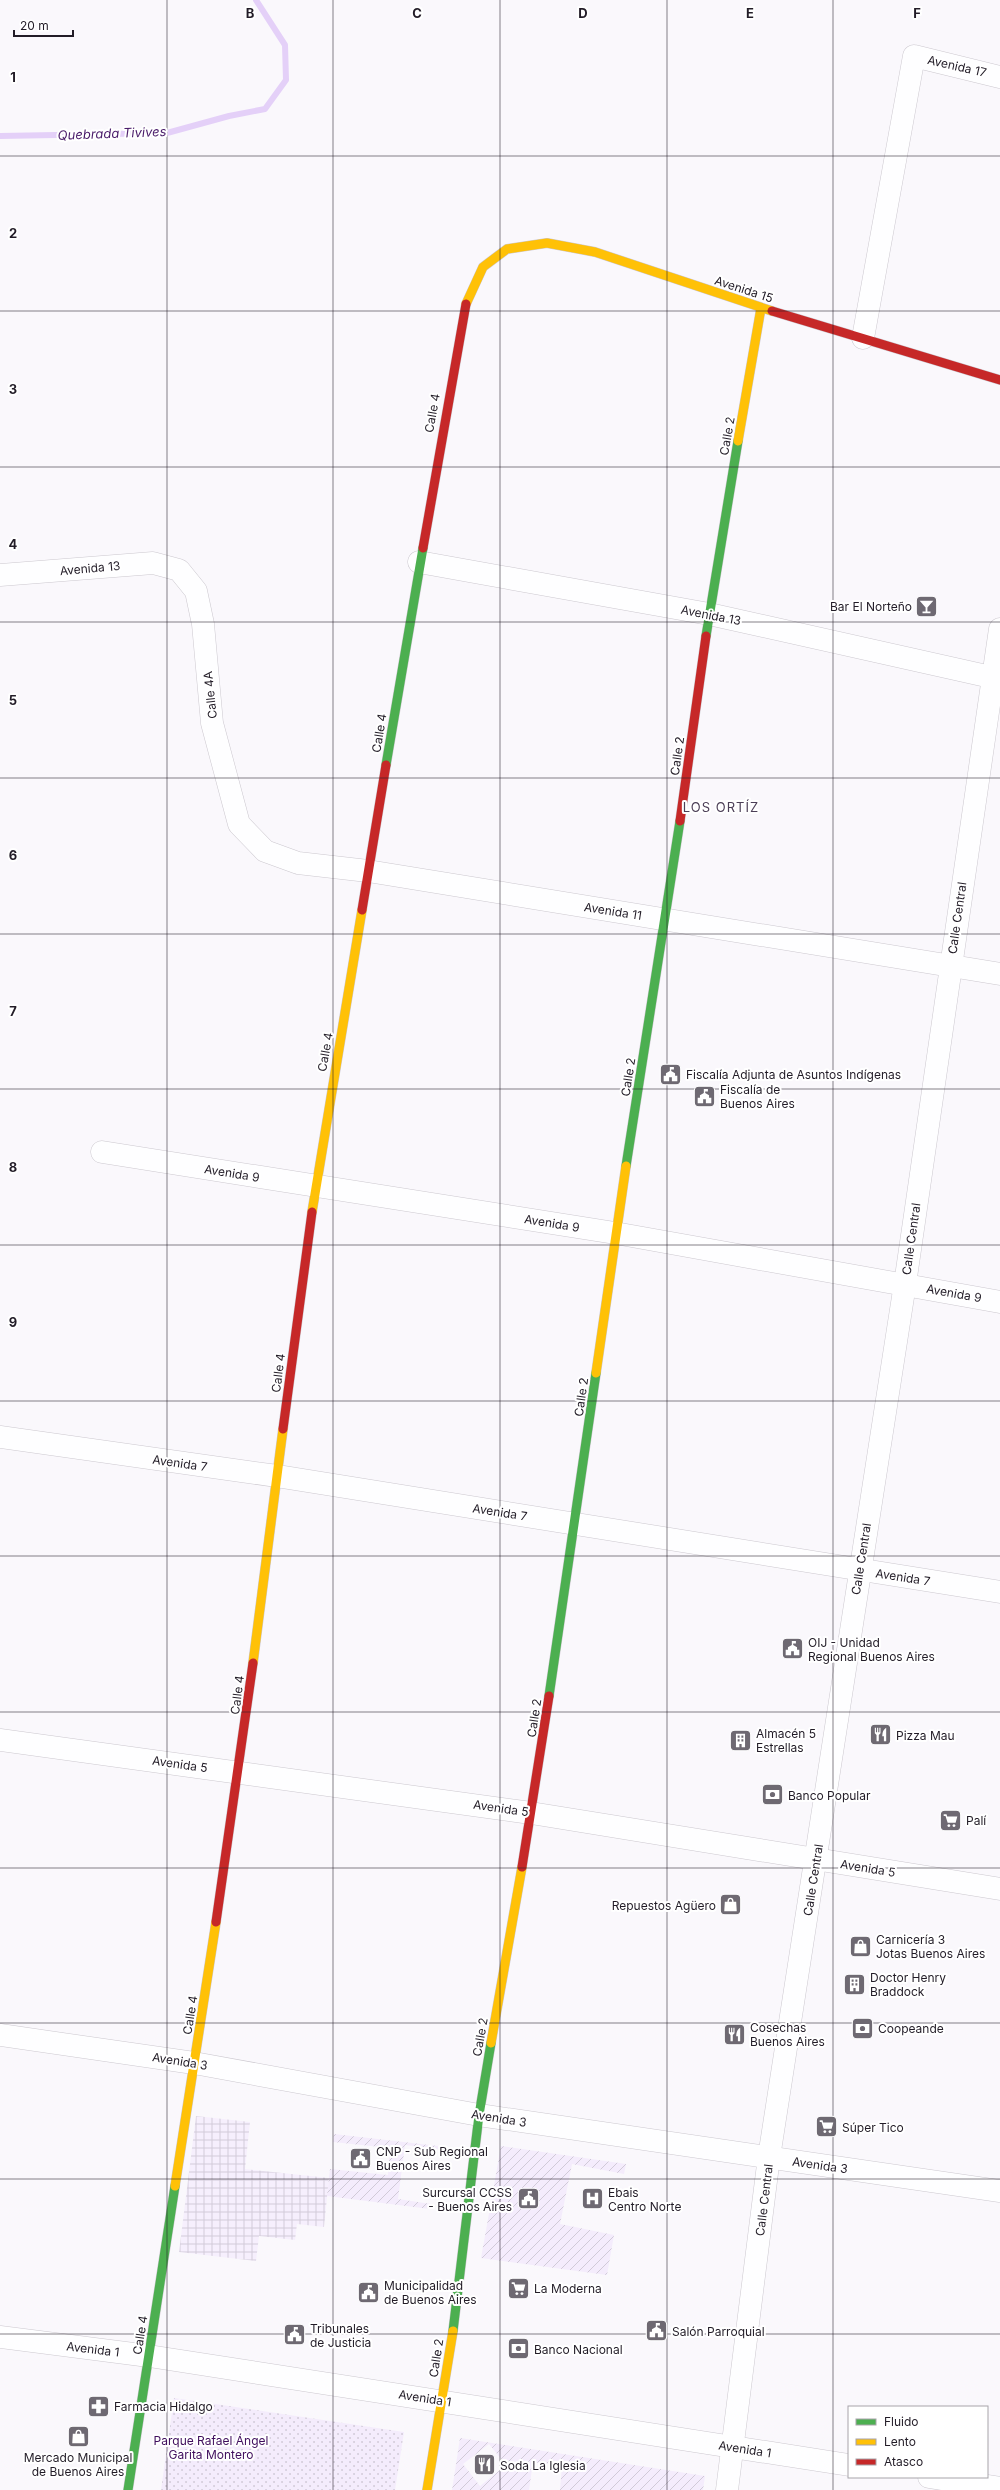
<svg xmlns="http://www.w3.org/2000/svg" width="1000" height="2490" font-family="Inter,sans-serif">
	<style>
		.industrial { fill: url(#industrial-grid) }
		.park { fill: url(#park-dots) }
		.garden { fill: url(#garden-furrows); fill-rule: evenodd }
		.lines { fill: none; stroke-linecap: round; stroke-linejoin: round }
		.stream { stroke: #e4d0f8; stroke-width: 6 }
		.street-casing { stroke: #ccc8cf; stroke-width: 23 }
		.fast-casing { stroke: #ccc8cf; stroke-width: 10 }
		.slow-casing { stroke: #ccc8cf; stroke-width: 10 }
		.jam-casing { stroke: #ccc8cf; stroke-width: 10 }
		.street { stroke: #fefeff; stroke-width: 22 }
		.fast { stroke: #4caf50; stroke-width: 9 }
		.slow { stroke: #ffc107; stroke-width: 9 }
		.jam { stroke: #c62828; stroke-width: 9 }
		.grid { fill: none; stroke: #221c27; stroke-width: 1; stroke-opacity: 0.55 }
		.labels { text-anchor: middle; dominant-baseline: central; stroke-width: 4; stroke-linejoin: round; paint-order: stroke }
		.street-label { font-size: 12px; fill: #221c27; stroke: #fff }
		.poi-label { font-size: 12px; fill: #221c27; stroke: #fff; text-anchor: start }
		.park-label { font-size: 12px; fill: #3f0e5d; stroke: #fff }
		.water-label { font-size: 13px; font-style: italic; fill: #4a1c6a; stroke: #fff }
		.neighbourhood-label { font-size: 13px; letter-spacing: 1px; fill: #4c3f57; stroke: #fff }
		.grid-label { font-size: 13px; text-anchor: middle; font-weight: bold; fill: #221c27; stroke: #fff; stroke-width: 4; stroke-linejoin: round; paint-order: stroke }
	</style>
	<defs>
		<pattern id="industrial-grid" width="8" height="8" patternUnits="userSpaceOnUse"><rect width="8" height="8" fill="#f6effd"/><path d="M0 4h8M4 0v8" fill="none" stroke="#d3ccd9"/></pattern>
		<pattern id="park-dots" width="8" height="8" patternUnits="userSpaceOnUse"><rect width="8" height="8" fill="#f4ecfc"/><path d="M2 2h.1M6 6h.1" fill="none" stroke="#d1cad8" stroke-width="1.8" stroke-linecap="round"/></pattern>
		<pattern id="garden-furrows" width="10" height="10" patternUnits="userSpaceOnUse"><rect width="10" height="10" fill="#f4ecfc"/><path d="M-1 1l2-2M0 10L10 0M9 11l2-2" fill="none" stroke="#d1cad8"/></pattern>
	</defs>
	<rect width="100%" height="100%" fill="#faf8fc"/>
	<!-- industrial -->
	<path class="industrial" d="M196,2116l54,6 -5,47 84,9 -5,49 -27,-3 -2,16 -36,-4 -3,25 -77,-9z"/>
	<!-- park -->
	<path class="park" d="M174,2398l230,34 -9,58h-234z"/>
	<!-- garden -->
	<g class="garden">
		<path d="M334,2134l104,12v3l-33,-4 -7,54 33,5 -1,5 -103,-13 3,-27 58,6 2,-27 -57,-6z"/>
		<path d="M501,2146l125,18 -2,10 -52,-10 -12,60 54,11 -7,40 -126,-17z"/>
		<path d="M460,2438l245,38 -2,14h-143l2,-24 -29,-4 -4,28h-77zM489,2444l17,21 -26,21 -17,-22z"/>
	</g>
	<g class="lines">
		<!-- stream -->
		<path class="stream" d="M0,136l167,-3 62,-17 36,-7 21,-29 -1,-35 -29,-45"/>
		<defs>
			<g id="street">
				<path d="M863,338l51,-282 86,21"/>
				<path d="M419,562l290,52 291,65"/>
				<path d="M0,575l153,-12 26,7 17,21 7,33 9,99 27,101 26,27 33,12 70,8 632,103"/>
				<path d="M102,1152l513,81 385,69"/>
				<path d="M0,1437l277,39 723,116"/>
				<path d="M0,1740l531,73 469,76"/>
				<path d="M0,2035l194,28 285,52 521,76"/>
				<path d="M0,2337l149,19 700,109"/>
				<path d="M929,2477l71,11"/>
				<path d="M727,2490l42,-333 136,-873 95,-655"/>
			</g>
			<g id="fast">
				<path d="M706,636l32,-195"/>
				<path d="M386,765l37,-217"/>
				<path d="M626,1166l54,-345"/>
				<path d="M549,1696l47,-323"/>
				<path d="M453,2331l26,-216 12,-72"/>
				<path d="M128,2490l47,-304"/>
			</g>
			<g id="slow">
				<path d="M466,304l17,-37 24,-18 40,-6 48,9 177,59"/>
				<path d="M738,441l23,-133"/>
				<path d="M312,1212l50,-302"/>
				<path d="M596,1373l30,-207"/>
				<path d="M253,1663l30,-234"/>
				<path d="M491,2043l31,-176"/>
				<path d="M175,2186l41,-264"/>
				<path d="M427,2490l26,-159"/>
			</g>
			<g id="jam">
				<path d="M772,311l228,69"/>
				<path d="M423,548l43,-244"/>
				<path d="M680,821l26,-185"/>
				<path d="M362,910l24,-145"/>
				<path d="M283,1429l29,-217"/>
				<path d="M522,1867l27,-171"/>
				<path d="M216,1922l37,-259"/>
			</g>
		</defs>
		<!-- street casing -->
		<use href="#street" class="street-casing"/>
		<!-- fast casing -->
		<use href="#fast" class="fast-casing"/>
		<!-- slow casing -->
		<use href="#slow" class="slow-casing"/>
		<!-- jam casing -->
		<use href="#jam" class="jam-casing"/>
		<!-- street -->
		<use href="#street" class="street"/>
		<!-- fast -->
		<use href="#fast" class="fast"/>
		<!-- slow -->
		<use href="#slow" class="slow"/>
		<!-- jam -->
		<use href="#jam" class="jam"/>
	</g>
	<!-- grid -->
	<path class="grid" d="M167,0v2490M333,0v2490M500,0v2490M667,0v2490M833,0v2490M0,156h1000M0,311h1000M0,467h1000M0,622h1000M0,778h1000M0,934h1000M0,1089h1000M0,1245h1000M0,1401h1000M0,1556h1000M0,1712h1000M0,1868h1000M0,2023h1000M0,2179h1000M0,2334h1000"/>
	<!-- icons -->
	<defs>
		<symbol id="bar-square" viewBox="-11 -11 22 22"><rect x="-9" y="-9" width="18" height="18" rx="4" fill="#6e6972" stroke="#fff"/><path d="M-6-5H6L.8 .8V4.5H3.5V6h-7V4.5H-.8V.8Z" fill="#fff"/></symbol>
		<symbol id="civic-square" viewBox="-11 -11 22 22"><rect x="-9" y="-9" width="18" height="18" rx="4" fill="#6e6972" stroke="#fff"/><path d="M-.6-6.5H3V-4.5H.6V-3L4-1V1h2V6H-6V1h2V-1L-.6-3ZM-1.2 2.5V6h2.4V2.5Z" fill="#fff"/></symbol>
		<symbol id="restaurant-square" viewBox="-11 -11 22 22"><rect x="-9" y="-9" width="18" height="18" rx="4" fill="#6e6972" stroke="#fff"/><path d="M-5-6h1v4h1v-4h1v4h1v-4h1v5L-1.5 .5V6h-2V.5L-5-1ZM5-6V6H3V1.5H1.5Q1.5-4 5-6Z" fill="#fff"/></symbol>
		<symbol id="building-square" viewBox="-11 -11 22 22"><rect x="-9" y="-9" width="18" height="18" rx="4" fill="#6e6972" stroke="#fff"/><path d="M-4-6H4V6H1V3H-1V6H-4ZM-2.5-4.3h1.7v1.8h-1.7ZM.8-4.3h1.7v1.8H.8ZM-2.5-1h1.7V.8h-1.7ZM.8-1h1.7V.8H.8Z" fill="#fff"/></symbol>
		<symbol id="bank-square" viewBox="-11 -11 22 22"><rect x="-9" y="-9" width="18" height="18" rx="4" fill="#6e6972" stroke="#fff"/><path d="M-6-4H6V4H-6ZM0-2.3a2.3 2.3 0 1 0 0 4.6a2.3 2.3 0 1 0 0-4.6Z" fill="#fff"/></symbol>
		<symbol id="supermarket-square" viewBox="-11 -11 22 22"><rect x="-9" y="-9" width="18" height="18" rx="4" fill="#6e6972" stroke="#fff"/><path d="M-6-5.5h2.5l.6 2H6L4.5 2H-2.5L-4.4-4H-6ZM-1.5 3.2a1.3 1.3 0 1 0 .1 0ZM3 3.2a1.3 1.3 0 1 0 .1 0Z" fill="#fff"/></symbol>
		<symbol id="shop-square" viewBox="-11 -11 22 22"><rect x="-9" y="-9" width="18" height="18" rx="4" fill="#6e6972" stroke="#fff"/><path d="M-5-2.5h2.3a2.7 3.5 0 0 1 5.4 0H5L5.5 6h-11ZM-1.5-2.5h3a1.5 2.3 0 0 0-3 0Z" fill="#fff"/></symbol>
		<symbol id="hospital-square" viewBox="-11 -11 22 22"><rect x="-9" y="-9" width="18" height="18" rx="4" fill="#6e6972" stroke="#fff"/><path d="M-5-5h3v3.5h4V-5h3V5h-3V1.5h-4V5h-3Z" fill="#fff"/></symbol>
		<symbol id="pharmacy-square" viewBox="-11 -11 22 22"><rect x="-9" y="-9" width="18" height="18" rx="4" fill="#6e6972" stroke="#fff"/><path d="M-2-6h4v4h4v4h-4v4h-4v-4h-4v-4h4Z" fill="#fff"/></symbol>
	</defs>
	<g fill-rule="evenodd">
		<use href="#bar-square" x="914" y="594" width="25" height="25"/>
		<use href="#civic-square" x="658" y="1062" width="25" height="25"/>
		<use href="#civic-square" x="692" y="1084" width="25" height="25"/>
		<use href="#civic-square" x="780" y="1636" width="25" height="25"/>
		<use href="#restaurant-square" x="868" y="1722" width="25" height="25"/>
		<use href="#building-square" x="728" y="1728" width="25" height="25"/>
		<use href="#bank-square" x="760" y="1782" width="25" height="25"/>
		<use href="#supermarket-square" x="938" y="1808" width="25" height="25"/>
		<use href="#shop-square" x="718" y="1892" width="25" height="25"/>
		<use href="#shop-square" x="848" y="1934" width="25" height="25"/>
		<use href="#building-square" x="842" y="1972" width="25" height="25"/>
		<use href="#bank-square" x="850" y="2016" width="25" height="25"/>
		<use href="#restaurant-square" x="722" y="2022" width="25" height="25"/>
		<use href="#supermarket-square" x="814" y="2114" width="25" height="25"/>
		<use href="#civic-square" x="348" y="2146" width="25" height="25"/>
		<use href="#civic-square" x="516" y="2186" width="25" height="25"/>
		<use href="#hospital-square" x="580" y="2186" width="25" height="25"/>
		<use href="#supermarket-square" x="506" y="2276" width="25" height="25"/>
		<use href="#civic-square" x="356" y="2280" width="25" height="25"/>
		<use href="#civic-square" x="644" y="2318" width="25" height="25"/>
		<use href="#civic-square" x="282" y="2322" width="25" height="25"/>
		<use href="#bank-square" x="506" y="2336" width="25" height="25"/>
		<use href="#pharmacy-square" x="86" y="2394" width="25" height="25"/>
		<use href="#shop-square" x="66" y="2424" width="25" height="25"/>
		<use href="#restaurant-square" x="472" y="2452" width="25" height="25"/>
	</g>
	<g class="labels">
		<!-- street labels -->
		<g class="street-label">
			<text transform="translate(957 66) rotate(13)">Avenida 17</text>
			<text transform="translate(744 289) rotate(18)">Avenida 15</text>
			<text transform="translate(432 413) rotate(-80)">Calle 4</text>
			<text transform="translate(727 436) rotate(-80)">Calle 2</text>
			<text transform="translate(90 568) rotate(-5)">Avenida 13</text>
			<text transform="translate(711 615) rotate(11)">Avenida 13</text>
			<text transform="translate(210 695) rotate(-96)">Calle 4A</text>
			<text transform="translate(379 733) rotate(-81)">Calle 4</text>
			<text transform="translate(677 756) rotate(-82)">Calle 2</text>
			<text transform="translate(613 911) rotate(9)">Avenida 11</text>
			<text transform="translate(957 918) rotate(-82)">Calle Central</text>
			<text transform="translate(325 1052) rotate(-80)">Calle 4</text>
			<text transform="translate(628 1077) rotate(-81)">Calle 2</text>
			<text transform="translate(232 1173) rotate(9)">Avenida 9</text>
			<text transform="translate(552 1223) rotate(9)">Avenida 9</text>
			<text transform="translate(911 1239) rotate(-82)">Calle Central</text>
			<text transform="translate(954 1293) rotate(10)">Avenida 9</text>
			<text transform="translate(278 1373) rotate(-83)">Calle 4</text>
			<text transform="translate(581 1397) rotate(-82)">Calle 2</text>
			<text transform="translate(180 1463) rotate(8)">Avenida 7</text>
			<text transform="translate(500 1512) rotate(9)">Avenida 7</text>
			<text transform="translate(861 1559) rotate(-81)">Calle Central</text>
			<text transform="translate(903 1577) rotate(9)">Avenida 7</text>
			<text transform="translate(237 1695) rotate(-83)">Calle 4</text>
			<text transform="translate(534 1718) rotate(-81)">Calle 2</text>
			<text transform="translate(180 1764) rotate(8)">Avenida 5</text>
			<text transform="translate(501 1808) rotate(8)">Avenida 5</text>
			<text transform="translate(868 1868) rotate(9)">Avenida 5</text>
			<text transform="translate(813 1880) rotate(-81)">Calle Central</text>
			<text transform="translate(190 2015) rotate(-81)">Calle 4</text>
			<text transform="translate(480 2037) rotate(-80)">Calle 2</text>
			<text transform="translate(180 2061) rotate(9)">Avenida 3</text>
			<text transform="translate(499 2118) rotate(9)">Avenida 3</text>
			<text transform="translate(820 2165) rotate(8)">Avenida 3</text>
			<text transform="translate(764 2200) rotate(-83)">Calle Central</text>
			<text transform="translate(140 2335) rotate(-81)">Calle 4</text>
			<text transform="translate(93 2349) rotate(7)">Avenida 1</text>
			<text transform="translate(436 2358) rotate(-81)">Calle 2</text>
			<text transform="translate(425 2398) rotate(9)">Avenida 1</text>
			<text transform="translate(745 2449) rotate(9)">Avenida 1</text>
		</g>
		<!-- poi labels -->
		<g class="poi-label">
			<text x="912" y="606" text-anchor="end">Bar El Norteño</text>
			<text x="686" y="1074">Fiscalía Adjunta de Asuntos Indígenas</text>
			<text x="720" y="1089">Fiscalía de<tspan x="720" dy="14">Buenos Aires</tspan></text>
			<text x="808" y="1642">OIJ - Unidad<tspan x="808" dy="14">Regional Buenos Aires</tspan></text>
			<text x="756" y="1733">Almacén 5<tspan x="756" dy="14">Estrellas</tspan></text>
			<text x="896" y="1735">Pizza Mau</text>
			<text x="788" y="1795">Banco Popular</text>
			<text x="966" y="1820">Palí</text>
			<text x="716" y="1905" text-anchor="end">Repuestos Agüero</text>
			<text x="876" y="1939">Carnicería 3<tspan x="876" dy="14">Jotas Buenos Aires</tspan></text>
			<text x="870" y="1977">Doctor Henry<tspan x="870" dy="14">Braddock</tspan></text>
			<text x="750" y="2027">Cosechas<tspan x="750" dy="14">Buenos Aires</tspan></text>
			<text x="878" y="2028">Coopeande</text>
			<text x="842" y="2127">Súper Tico</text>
			<text x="376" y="2151">CNP - Sub Regional<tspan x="376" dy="14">Buenos Aires</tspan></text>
			<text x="512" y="2192" text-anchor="end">Surcursal CCSS<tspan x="512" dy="14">- Buenos Aires</tspan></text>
			<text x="608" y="2192">Ebais<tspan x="608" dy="14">Centro Norte</tspan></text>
			<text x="384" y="2285">Municipalidad<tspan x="384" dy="14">de Buenos Aires</tspan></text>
			<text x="534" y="2288">La Moderna</text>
			<text x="310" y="2328">Tribunales<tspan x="310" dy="14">de Justicia</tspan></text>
			<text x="672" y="2331">Salón Parroquial</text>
			<text x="534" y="2349">Banco Nacional</text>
			<text x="114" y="2406">Farmacia Hidalgo</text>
			<text x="78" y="2457" text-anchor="middle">Mercado Municipal<tspan x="78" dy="14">de Buenos Aires</tspan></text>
			<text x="500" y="2465">Soda La Iglesia</text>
		</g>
		<!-- park labels -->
		<g class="park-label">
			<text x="211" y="2440">Parque Rafael Ángel<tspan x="211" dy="14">Garita Montero</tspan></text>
		</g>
		<!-- water labels -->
		<g class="water-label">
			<text transform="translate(112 133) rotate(-2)">Quebrada Tivives</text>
		</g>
		<!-- neighbourhood labels -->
		<g class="neighbourhood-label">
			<text x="721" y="807">LOS ORTÍZ</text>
		</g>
	</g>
	<g class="grid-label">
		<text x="250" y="18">B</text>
		<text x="417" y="18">C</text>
		<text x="583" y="18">D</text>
		<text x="750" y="18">E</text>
		<text x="917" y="18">F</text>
		<text x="13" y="82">1</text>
		<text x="13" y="238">2</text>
		<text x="13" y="394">3</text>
		<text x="13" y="549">4</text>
		<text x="13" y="705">5</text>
		<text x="13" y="860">6</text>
		<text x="13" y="1016">7</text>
		<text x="13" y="1172">8</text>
		<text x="13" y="1327">9</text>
	</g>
	<!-- legend -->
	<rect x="848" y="2406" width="140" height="72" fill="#ffffff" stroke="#a7a4a9"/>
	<rect x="856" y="2419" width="20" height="6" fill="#4caf50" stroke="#a7a4a9"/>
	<text x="884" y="2426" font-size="12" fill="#221c27">Fluido</text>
	<rect x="856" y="2439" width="20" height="6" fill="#ffc107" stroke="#a7a4a9"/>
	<text x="884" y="2446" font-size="12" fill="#221c27">Lento</text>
	<rect x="856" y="2459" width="20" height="6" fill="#c62828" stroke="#a7a4a9"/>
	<text x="884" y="2466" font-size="12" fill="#221c27">Atasco</text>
	<!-- scale -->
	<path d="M14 30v6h59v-6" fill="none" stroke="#221c27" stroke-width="2"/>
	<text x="20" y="30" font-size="12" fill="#221c27" stroke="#ffffff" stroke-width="3" paint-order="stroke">20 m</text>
</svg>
